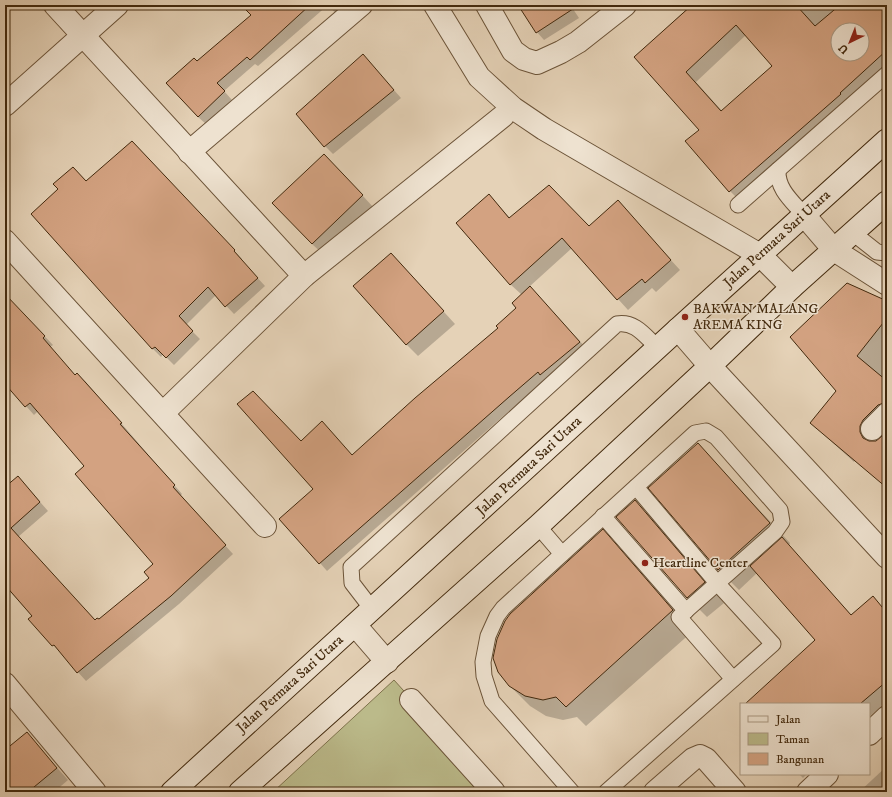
<svg xmlns="http://www.w3.org/2000/svg" width="892" height="797" font-family="'IM FELL DW Pica',serif">
	<style>
		.green { fill: #bbba8a; stroke: #7e724c }
		.shadow { fill: #0003; fill-rule: evenodd }
		.building { fill: #d3a281; stroke: #42290d; fill-rule: evenodd }
		.lines { fill: none; stroke-linecap: round; stroke-linejoin: round }
		.lane-casing { stroke: #6b5338; stroke-width: 17 }
		.street-casing { stroke: #6b5338; stroke-width: 24 }
		.secondary-casing { stroke: #42290d; stroke-width: 24 }
		.lane { stroke: #eee2d0; stroke-width: 15 }
		.street { stroke: #eee2d0; stroke-width: 22 }
		.secondary { stroke: #eee2d0; stroke-width: 22 }
		.poi-dot { fill: #8f2418; stroke: #eee2d0; stroke-width: 1.5 }
		.labels { text-anchor: middle; dominant-baseline: central; stroke-width: 3; stroke-linejoin: round; paint-order: stroke }
		.street-label { font-size: 14px; fill: #42290d; stroke: #eee2d0 }
		.poi-label { font-size: 14px; fill: #42290d; stroke: #eee2d0; text-anchor: start }
	</style>
	<rect width="100%" height="100%" fill="#e5d2b7"/>
	<filter id="stains"><feTurbulence type="fractalNoise" baseFrequency=".005" numOctaves="4"/><feColorMatrix values="0 0 0 0 .2 0 0 0 0 .09 0 0 0 0 .02 0 0 0 .5 -.17"/></filter>
	<radialGradient id="worn" r=".72"><stop offset=".6" stop-color="#630" stop-opacity="0"/><stop offset="1" stop-color="#630" stop-opacity=".3"/></radialGradient>
	<!-- green -->
	<path class="green" d="M394,680l101,112h-222z"/>
	<!-- shadow -->
	<g class="shadow">
		<path d="M260,5h96l-15,14 -13,-14 -70,61 -3,-2 -31,27 8,9 -26,24 -8,-7 -1,-55 55,-47z"/>
		<path d="M520,5h60l-7,4 6,9 -35,22 -7,-8z"/>
		<path d="M691,5h196v64l-147,132 -10,-10 -30,-61 -65,-73zM838,30h24v24h-24zM746,35l28,31 -52,45 -26,-29z"/>
		<path d="M363,55l38,43 -68,56 -8,-8z"/>
		<path d="M140,150l102,109 -1,1 24,26 -31,28 -18,-19 -30,30 14,14 -26,26 -11,-11 -2,3 -8,-8 -120,-135z"/>
		<path d="M336,167l38,41 -50,47 -12,-11z"/>
		<path d="M618,202l62,68 -24,22 -4,-4 -24,22 -56,-62 -43,39 59,63 -72,55 -189,166 -7,-8 -6,-74 -13,-47 51,14 147,-128 18,-20 5,-13 -12,-11 -11,-78 11,12 79,9z"/>
		<path d="M391,254l64,70 -37,32 -12,-12z"/>
		<path d="M5,295l48,50 -3,2 25,29 2,-2 9,8 96,112 -2,2 53,58 -54,50 -93,77 -56,-62 3,-2 -28,-31v-97l21,-3 22,25 -30,26 77,84 4,-1 51,-42 4,-14 -68,-98 -48,-55 -4,4 -23,-26 -6,5z"/>
		<path d="M887,303v111l-18,21v7h7l11,-10v56l-32,-28 -1,2 -43,-39 26,-32z"/>
		<path d="M698,444l92,99 -1,2 63,71 21,-18 14,14v89l-18,16v-13h-122l69,-63 -59,-68 -18,17 -20,-20 -69,-82z"/>
		<path d="M635,501l20,20 69,82 -17,14 -20,-20z"/>
		<path d="M603,531l20,20 70,80 -107,95 -9,-9 -14,3 -17,-4 -16,-10 -20,-20z"/>
		<path d="M27,734l41,46 -14,12h-49v-40z"/>
		<path d="M887,766v26h-28z"/>
		<path d="M799,774h8l-4,4z"/>
	</g>
	<!-- building -->
	<g class="building">
		<path d="M241,5h69l-60,55 -3,-3 -30,26 8,8 -27,26 -32,-34 28,-25 3,3 54,-46z"/>
		<path d="M518,5h61l-43,28z"/>
		<path d="M692,5h104l19,21 25,-21h47v45l-47,43 1,1 -112,98 -44,-51 14,-11 -65,-73zM736,25l36,41 -51,45 -35,-39zM838,30h24v24h-24z"/>
		<path d="M363,54l31,36 -70,57 -28,-33z"/>
		<path d="M132,141l103,109 -1,1 24,27 -33,29 -17,-20 -29,29 14,15 -27,27 -11,-11 -3,2 -121,-135 27,-25 -5,-5 20,-17 13,14z"/>
		<path d="M324,154l39,41 -51,49 -40,-41z"/>
		<path d="M549,185l40,41 29,-26 53,60 -26,23 -3,-4 -25,21 -55,-62 -52,47 -54,-62 33,-29 20,24z"/>
		<path d="M391,253l53,58 -38,34 -53,-59z"/>
		<path d="M847,283l40,18v17l-30,38 30,25v21l-9,3 -15,15 -3,6v6l3,6 6,3h7l11,-9v56l-77,-65 26,-32 -46,-54z"/>
		<path d="M530,286l50,56 -40,33 -2,-3 -29,25 -190,167 -40,-45 34,-30 -76,-85 16,-13 48,50 21,-20 30,34 63,-57 83,-70 -2,-2 20,-18 -4,-5z"/>
		<path d="M5,294l40,42 -2,2 32,37 2,-2 45,50 -2,1 55,61 -2,2 53,58 -55,51 -94,77 -23,-28 -2,1 -24,-27 4,-3 -27,-31v-98l13,-11 22,26 -29,26 84,92 2,-2 2,1 50,-41 -5,-6 9,-8 -78,-90 9,-8 -54,-63 -5,4 -20,-23z"/>
		<path d="M698,443l72,80 -52,47 -70,-82z"/>
		<path d="M635,500l70,82 -18,16 -71,-81z"/>
		<path d="M603,529l70,81 -107,97 -10,-10 -13,3 -18,-4 -16,-10 -11,-14 -5,-14 4,-19 8,-18 5,-7z"/>
		<path d="M782,537l69,78 22,-19 14,17v68l-27,23h-115l70,-64 -65,-74z"/>
		<path d="M27,732l30,36 -29,24h-23v-42z"/>
	</g>
	<g class="lines">
		<defs>
			<g id="lane">
				<path d="M778,170c-1,19 14,31 26,45"/>
				<path d="M738,205l149,-131"/>
				<path d="M853,233l24,19 10,1"/>
				<path d="M603,516l83,95"/>
				<path d="M538,526l24,28"/>
				<path d="M372,609l-20,-26 -1,-16 266,-243c18,-3 28,12 40,23"/>
				<path d="M572,792l-80,-91 -8,-25 -1,-14 5,-26 9,-20 6,-8 192,-175 11,-2 10,6 64,73 2,12 -7,10 -96,85 54,62"/>
				<path d="M606,792l167,-148 -56,-61 -81,-96"/>
			</g>
			<g id="street">
				<path d="M55,5l249,271"/>
				<path d="M435,5l44,72 34,31 31,21 216,126 32,32"/>
				<path d="M487,5l26,46 11,8 13,4 24,-11 17,-10 47,-37"/>
				<path d="M5,105l112,-100"/>
				<path d="M189,152l172,-147"/>
				<path d="M804,215l30,35 53,34"/>
				<path d="M5,241l260,285"/>
				<path d="M678,329l32,37 177,191"/>
				<path d="M163,413l141,-137 199,-160"/>
				<path d="M872,429l15,-15"/>
				<path d="M355,625l32,37"/>
				<path d="M5,684l90,108"/>
				<path d="M411,700l83,92"/>
				<path d="M869,734l18,-17"/>
				<path d="M655,792l38,-33 7,-3 6,3 29,33"/>
				<path d="M808,792l19,-18"/>
			</g>
			<g id="secondary">
				<path d="M172,792l506,-463 209,-189"/>
				<path d="M240,792l298,-266 172,-160 82,-79 95,-85"/>
			</g>
		</defs>
		<!-- lane casing -->
		<use href="#lane" class="lane-casing"/>
		<!-- street casing -->
		<use href="#street" class="street-casing"/>
		<!-- secondary casing -->
		<use href="#secondary" class="secondary-casing"/>
		<!-- lane -->
		<use href="#lane" class="lane"/>
		<!-- street -->
		<use href="#street" class="street"/>
		<!-- secondary -->
		<use href="#secondary" class="secondary"/>
	</g>
	<!-- markers -->
	<g class="poi-dot">
		<circle cx="685" cy="317" r="4"/>
		<circle cx="645" cy="563" r="4"/>
	</g>
	<g class="labels">
		<!-- street labels -->
		<g class="street-label">
			<text transform="translate(777 239) rotate(-42)">Jalan Permata Sari Utara</text>
			<text transform="translate(529 466) rotate(-43)">Jalan Permata Sari Utara</text>
			<text transform="translate(290 684) rotate(-42)">Jalan Permata Sari Utara</text>
		</g>
		<!-- poi labels -->
		<g class="poi-label">
			<text x="693" y="309">BAKWAN MALANG<tspan x="693" dy="16">AREMA KING</tspan></text>
			<text x="653" y="563">Heartline Center</text>
		</g>
	</g>
	<!-- margin -->
	<rect width="892" height="797" fill="none" stroke="#e5d2b7" stroke-width="20"/>
	<rect x="6" y="6" width="880" height="785" fill="none" stroke="#42290d" stroke-width="2"/>
	<rect x="10" y="10" width="872" height="777" fill="none" stroke="#42290d"/>
	<!-- legend -->
	<rect x="740" y="703" width="130" height="72" fill="#eee2d0" stroke="#a99882"/>
	<rect x="748" y="716" width="20" height="6" fill="#eee2d0" stroke="#a99882"/>
	<text x="776" y="723" font-size="12" fill="#42290d">Jalan</text>
	<rect x="748" y="733" width="20" height="12" fill="#bbba8a" stroke="#a99882"/>
	<text x="776" y="743" font-size="12" fill="#42290d">Taman</text>
	<rect x="748" y="753" width="20" height="12" fill="#d3a281" stroke="#a99882"/>
	<text x="776" y="763" font-size="12" fill="#42290d">Bangunan</text>
	<!-- north arrow -->
	<g transform="translate(850 42) rotate(223)"><circle r="19" fill="#eee2d0" stroke="#a99882"/>
	<path d="M0-3L7 15L0 10L-7 15Z" fill="#8f2418"/>
	<text y="-6" font-size="11" font-weight="bold" text-anchor="middle" fill="#42290d">U</text>
	</g>
	<rect width="100%" height="100%" filter="url(#stains)"/>
	<rect width="100%" height="100%" fill="url(#worn)"/>
</svg>
